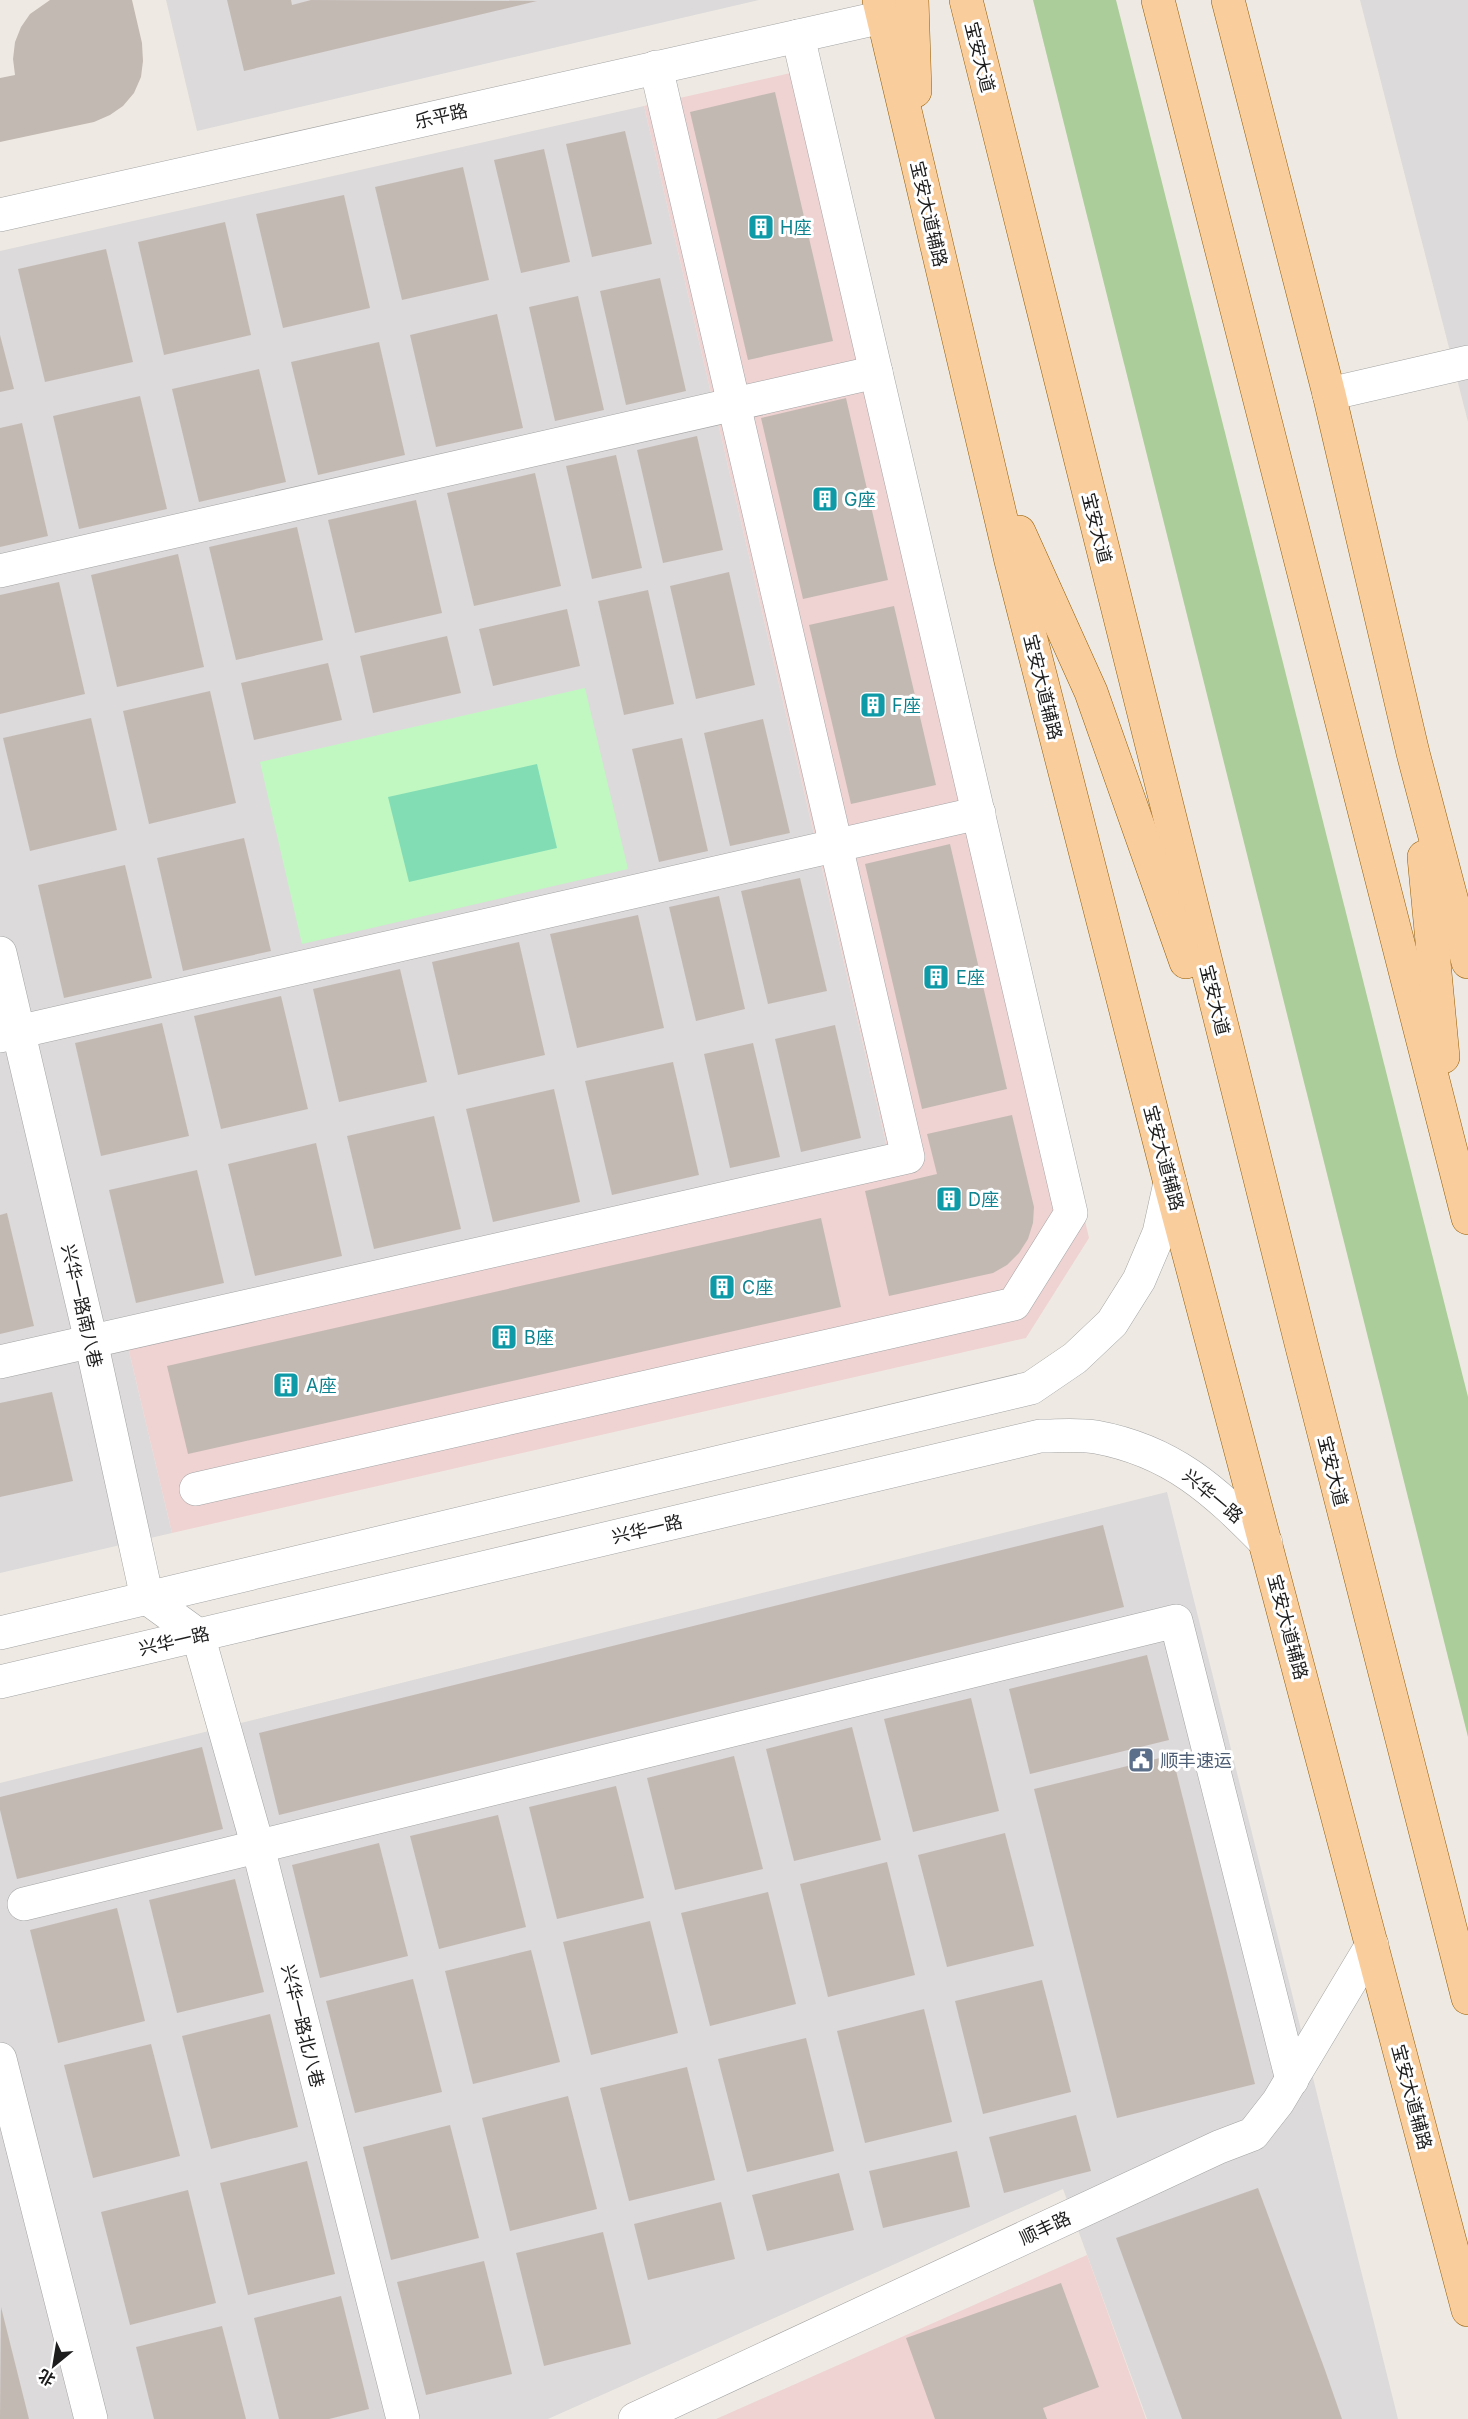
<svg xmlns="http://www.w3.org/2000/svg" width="1468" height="2419" font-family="Inter,'Noto Sans SC',sans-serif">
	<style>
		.residential { fill: #dcdada }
		.commercial { fill: #efd3d3 }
		.forest { fill: #abcd99 }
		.park { fill: #c1f8c2 }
		.pitch { fill: #82ddb5 }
		.building { fill: #c3b9b3 }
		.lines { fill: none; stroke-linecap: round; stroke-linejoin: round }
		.minor-casing { stroke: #a4a4a4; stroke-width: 34 }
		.major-casing { stroke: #945c02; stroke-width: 34 }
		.minor { stroke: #fff; stroke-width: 33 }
		.major { stroke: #facd9d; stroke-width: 33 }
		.labels { text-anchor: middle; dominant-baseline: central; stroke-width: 6; stroke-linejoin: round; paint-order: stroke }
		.street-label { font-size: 18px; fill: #1d1d1d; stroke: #fff }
		.culture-label { font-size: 18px; fill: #0d838f; stroke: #fff; text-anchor: start }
		.service-label { font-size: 18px; fill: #4e5e75; stroke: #fff; text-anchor: start }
	</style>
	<rect width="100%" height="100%" fill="#eeeae3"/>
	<!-- residential -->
	<g class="residential">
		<path d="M166,0h593l-562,131z"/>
		<path d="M1360,0h108v422z"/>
		<path d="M644,106l245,1050 -765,174 48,203 -172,40v-1322z"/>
		<path d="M1167,1492l231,927h-251l-84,-230 -515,230h-548v-636z"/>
	</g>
	<!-- commercial -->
	<g class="commercial">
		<path d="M817,67l272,1171 -63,100 -854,195 -48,-203 765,-175 -245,-1049z"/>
		<path d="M1087,2255l59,164h-430z"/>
	</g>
	<!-- forest -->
	<path class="forest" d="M1033,0h83l352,1397v340z"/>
	<!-- park -->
	<path class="park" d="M585,688l43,181 -326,75 -42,-182z"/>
	<!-- pitch -->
	<path class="pitch" d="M537,764l20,84 -148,34 -21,-85z"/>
	<!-- building -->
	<g class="building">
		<path d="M50,0h82l10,43 1,18 -2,16 -7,16 -11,13 -13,9 -16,7 -94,20v-64l15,-3 -2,-16 2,-17 6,-15 9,-13z"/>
		<path d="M227,0h64l1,5 19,-5 226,1 -293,70z"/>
		<path d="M775,92l58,249 -85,19 -58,-248z"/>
		<path d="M625,131l27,113 -60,13 -26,-113z"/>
		<path d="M544,149l26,113 -49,11 -27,-113z"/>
		<path d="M463,167l26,113 -87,20 -27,-113z"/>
		<path d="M344,195l26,113 -87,20 -27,-114z"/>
		<path d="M225,222l26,113 -87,20 -26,-113z"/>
		<path d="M106,249l27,113 -88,20 -27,-113z"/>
		<path d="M660,278l26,113 -60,14 -26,-114z"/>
		<path d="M578,296l26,114 -49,11 -26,-114z"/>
		<path d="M497,314l26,114 -87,19 -26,-112z"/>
		<path d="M0,335l14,54 -14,3z"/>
		<path d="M379,342l26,113 -87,20 -27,-113z"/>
		<path d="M259,369l27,113 -87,20 -27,-113z"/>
		<path d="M140,396l27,113 -88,20 -26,-113z"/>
		<path d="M846,398l42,182 -85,19 -42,-181z"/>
		<path d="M22,423l26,113 -48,11v-119z"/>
		<path d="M697,436l26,114 -60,13 -26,-113z"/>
		<path d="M616,455l26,113 -50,11 -26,-113z"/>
		<path d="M535,473l26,113 -87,20 -27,-113z"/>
		<path d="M416,500l26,113 -87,20 -27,-113z"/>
		<path d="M297,527l26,113 -87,20 -27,-113z"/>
		<path d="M178,554l26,113 -87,20 -26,-112z"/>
		<path d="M729,572l26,113 -59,14 -26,-113z"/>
		<path d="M59,582l26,112 -85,20v-119z"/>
		<path d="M648,590l26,114 -50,11 -26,-114z"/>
		<path d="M894,606l42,179 -85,19 -42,-179z"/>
		<path d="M567,609l13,57 -87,20 -14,-57z"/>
		<path d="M447,636l14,57 -88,20 -13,-57z"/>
		<path d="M328,663l14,57 -88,20 -13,-57z"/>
		<path d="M210,691l26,112 -87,21 -26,-113z"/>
		<path d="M91,718l26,112 -87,21 -27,-113z"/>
		<path d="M763,719l27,114 -60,13 -26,-113z"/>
		<path d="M682,738l26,113 -49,11 -27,-113z"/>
		<path d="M244,838l27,113 -88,20 -26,-113z"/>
		<path d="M950,844l57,245 -85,20 -57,-245z"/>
		<path d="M125,865l27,113 -88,20 -26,-113z"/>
		<path d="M800,878l27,113 -59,13 -27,-113z"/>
		<path d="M719,896l26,113 -49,12 -27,-114z"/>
		<path d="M638,915l26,113 -87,20 -27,-114z"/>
		<path d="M519,942l26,113 -87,20 -26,-113z"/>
		<path d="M400,969l27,113 -88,20 -26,-113z"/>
		<path d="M281,996l27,113 -87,20 -27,-113z"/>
		<path d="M162,1023l27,113 -88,20 -26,-113z"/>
		<path d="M835,1025l26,113 -60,14 -26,-113z"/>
		<path d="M753,1043l27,114 -50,11 -26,-114z"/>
		<path d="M673,1062l26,113 -87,20 -27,-114z"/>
		<path d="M554,1089l26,113 -87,20 -27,-113z"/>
		<path d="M1012,1115l22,92 -1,16 -5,16 -9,14 -12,12 -14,8 -104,23 -24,-105 72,-17 -10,-40z"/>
		<path d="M434,1116l27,113 -87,20 -27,-113z"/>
		<path d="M316,1143l26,113 -87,20 -27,-112z"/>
		<path d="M197,1170l27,113 -88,20 -27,-113z"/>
		<path d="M7,1213l27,113 -34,8v-119z"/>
		<path d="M821,1218l20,89 -653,147 -21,-88z"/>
		<path d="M52,1392l21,89 -73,16v-94z"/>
		<path d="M1103,1525l21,82 -845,208 -20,-82z"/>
		<path d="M1147,1655l22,85 -139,34 -21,-85z"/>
		<path d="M971,1698l28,113 -86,21 -29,-113z"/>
		<path d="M852,1727l29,113 -87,21 -28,-112z"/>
		<path d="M202,1747l21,82 -206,50 -17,-69v-13z"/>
		<path d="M1172,1755l83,329 -138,34 -83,-329z"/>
		<path d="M734,1756l29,113 -88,21 -28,-112z"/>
		<path d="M616,1786l28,112 -87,21 -28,-112z"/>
		<path d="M498,1815l28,112 -87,22 -29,-113z"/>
		<path d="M1005,1833l29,113 -87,21 -29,-112z"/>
		<path d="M379,1843l29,113 -88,22 -28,-113z"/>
		<path d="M887,1862l28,113 -87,22 -28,-113z"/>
		<path d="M235,1879l29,113 -87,21 -28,-113z"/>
		<path d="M768,1892l28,112 -86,22 -29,-113z"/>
		<path d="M117,1908l28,113 -87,22 -28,-113z"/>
		<path d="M650,1921l28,112 -87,22 -28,-113z"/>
		<path d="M531,1950l29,112 -87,22 -28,-113z"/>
		<path d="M413,1979l29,113 -87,21 -29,-112z"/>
		<path d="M1042,1980l29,112 -88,22 -28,-113z"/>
		<path d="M924,2009l28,113 -87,21 -28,-112z"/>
		<path d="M270,2014l28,113 -87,22 -29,-113z"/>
		<path d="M806,2038l28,113 -87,21 -29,-113z"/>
		<path d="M151,2044l29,112 -87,22 -29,-113z"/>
		<path d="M687,2067l28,113 -86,21 -29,-113z"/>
		<path d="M568,2096l29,113 -87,22 -28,-113z"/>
		<path d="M1076,2115l15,56 -87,22 -15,-56z"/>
		<path d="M450,2125l29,113 -88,22 -28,-113z"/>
		<path d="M957,2151l13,56 -87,21 -14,-57z"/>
		<path d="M307,2161l28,113 -87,21 -28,-112z"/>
		<path d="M839,2173l15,57 -87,21 -15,-56z"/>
		<path d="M1258,2188l67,182 17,49h-160l-66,-181z"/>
		<path d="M188,2190l28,113 -86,22 -29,-113z"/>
		<path d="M721,2202l14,57 -87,21 -14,-56z"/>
		<path d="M603,2232l28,112 -87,22 -28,-113z"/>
		<path d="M484,2261l28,113 -86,21 -29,-113z"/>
		<path d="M1061,2283l38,104 -56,21 4,11h-112l-29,-81z"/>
		<path d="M341,2296l28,113 -40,10h-50l-25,-101z"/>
		<path d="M1,2307l28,112h-29z"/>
		<path d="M222,2326l24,93h-92l-18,-72z"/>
	</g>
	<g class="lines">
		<defs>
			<g id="minor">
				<path d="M0,215l883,-198"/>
				<path d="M1329,394l139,-32"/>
				<path d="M0,571l876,-199"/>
				<path d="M0,953l91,388 56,257 51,37 60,212 145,572"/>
				<path d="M0,1036l979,-223"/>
				<path d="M0,1362l908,-205 -252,-1090"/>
				<path d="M196,1489l818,-185 57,-91 -273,-1177"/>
				<path d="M0,1633l1031,-245 44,-30 37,-35 27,-43 20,-47 11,-50"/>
				<path d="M0,1682l1040,-246c18,0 38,-2 56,1 76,14 118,53 170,106"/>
				<path d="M24,1904l1152,-283 116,459"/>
				<path d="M0,2059l91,360"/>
				<path d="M635,2419l584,-272 34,-13 25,-32 94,-157"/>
			</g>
			<g id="major">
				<path d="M879,0l132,561 159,622 298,1127"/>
				<path d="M912,0l3,91"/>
				<path d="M966,0l336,1347 166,651"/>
				<path d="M1158,0l310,1218"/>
				<path d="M1228,0l101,394 84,359 55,209"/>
				<path d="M1019,532l72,160 95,270"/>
				<path d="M1424,857l19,200"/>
			</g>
		</defs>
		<!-- minor casing -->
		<use href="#minor" class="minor-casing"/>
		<!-- major casing -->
		<use href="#major" class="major-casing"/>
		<!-- minor -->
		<use href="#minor" class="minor"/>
		<!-- major -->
		<use href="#major" class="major"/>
	</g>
	<!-- icons -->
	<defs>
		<symbol id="building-square" viewBox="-11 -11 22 22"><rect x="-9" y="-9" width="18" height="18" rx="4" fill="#0f9aa8" stroke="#fff"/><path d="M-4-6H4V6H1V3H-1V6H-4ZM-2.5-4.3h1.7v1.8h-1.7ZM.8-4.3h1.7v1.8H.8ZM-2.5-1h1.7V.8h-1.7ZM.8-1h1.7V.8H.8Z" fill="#fff"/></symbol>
		<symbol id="civic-square" viewBox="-11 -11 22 22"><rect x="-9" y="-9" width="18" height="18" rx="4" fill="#5c6f8a" stroke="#fff"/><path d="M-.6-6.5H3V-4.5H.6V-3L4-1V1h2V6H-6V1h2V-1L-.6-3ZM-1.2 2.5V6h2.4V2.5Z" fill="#fff"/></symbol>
	</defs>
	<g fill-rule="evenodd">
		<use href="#building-square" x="746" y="212" width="30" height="30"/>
		<use href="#building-square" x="810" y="484" width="30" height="30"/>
		<use href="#building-square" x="858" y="690" width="30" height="30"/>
		<use href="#building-square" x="921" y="962" width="30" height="30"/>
		<use href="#building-square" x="934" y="1184" width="30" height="30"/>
		<use href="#building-square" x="707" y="1272" width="30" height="30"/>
		<use href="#building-square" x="489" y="1322" width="30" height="30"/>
		<use href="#building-square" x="271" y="1370" width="30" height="30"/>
		<use href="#civic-square" x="1126" y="1745" width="30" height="30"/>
	</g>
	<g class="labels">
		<!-- street labels -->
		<g class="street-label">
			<text transform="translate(980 57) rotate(76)">宝安大道</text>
			<text transform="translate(441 116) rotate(-13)">乐平路</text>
			<text transform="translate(929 214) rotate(77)">宝安大道辅路</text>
			<text transform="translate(1097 528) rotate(76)">宝安大道</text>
			<text transform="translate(1043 687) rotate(76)">宝安大道辅路</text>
			<text transform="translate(1215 1000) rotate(76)">宝安大道</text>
			<text transform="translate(1164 1158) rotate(75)">宝安大道辅路</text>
			<text transform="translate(82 1306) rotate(77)">兴华一路南八巷</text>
			<text transform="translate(1333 1471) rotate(76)">宝安大道</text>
			<text transform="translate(1213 1496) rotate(40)">兴华一路</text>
			<text transform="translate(647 1529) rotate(-13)">兴华一路</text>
			<text transform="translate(1288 1627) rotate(75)">宝安大道辅路</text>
			<text transform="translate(174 1641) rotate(-13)">兴华一路</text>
			<text transform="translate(303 2026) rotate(76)">兴华一路北八巷</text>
			<text transform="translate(1412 2097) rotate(75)">宝安大道辅路</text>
			<text transform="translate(1045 2228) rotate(-25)">顺丰路</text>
		</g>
		<!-- culture labels -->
		<g class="culture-label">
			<text x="780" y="227">H座</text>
			<text x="844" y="499">G座</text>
			<text x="892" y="705">F座</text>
			<text x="956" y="977">E座</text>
			<text x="968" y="1199">D座</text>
			<text x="742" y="1287">C座</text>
			<text x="524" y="1337">B座</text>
			<text x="306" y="1385">A座</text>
		</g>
		<!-- service labels -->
		<g class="service-label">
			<text x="1160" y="1760">顺丰速运</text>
		</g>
	</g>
	<!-- north arrow -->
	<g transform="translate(54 2365) rotate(210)" stroke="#ffffff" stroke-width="4.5" paint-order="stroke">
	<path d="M0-4.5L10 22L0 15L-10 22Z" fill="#1d1d1d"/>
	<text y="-9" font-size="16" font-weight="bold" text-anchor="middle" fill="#1d1d1d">北</text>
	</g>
</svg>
